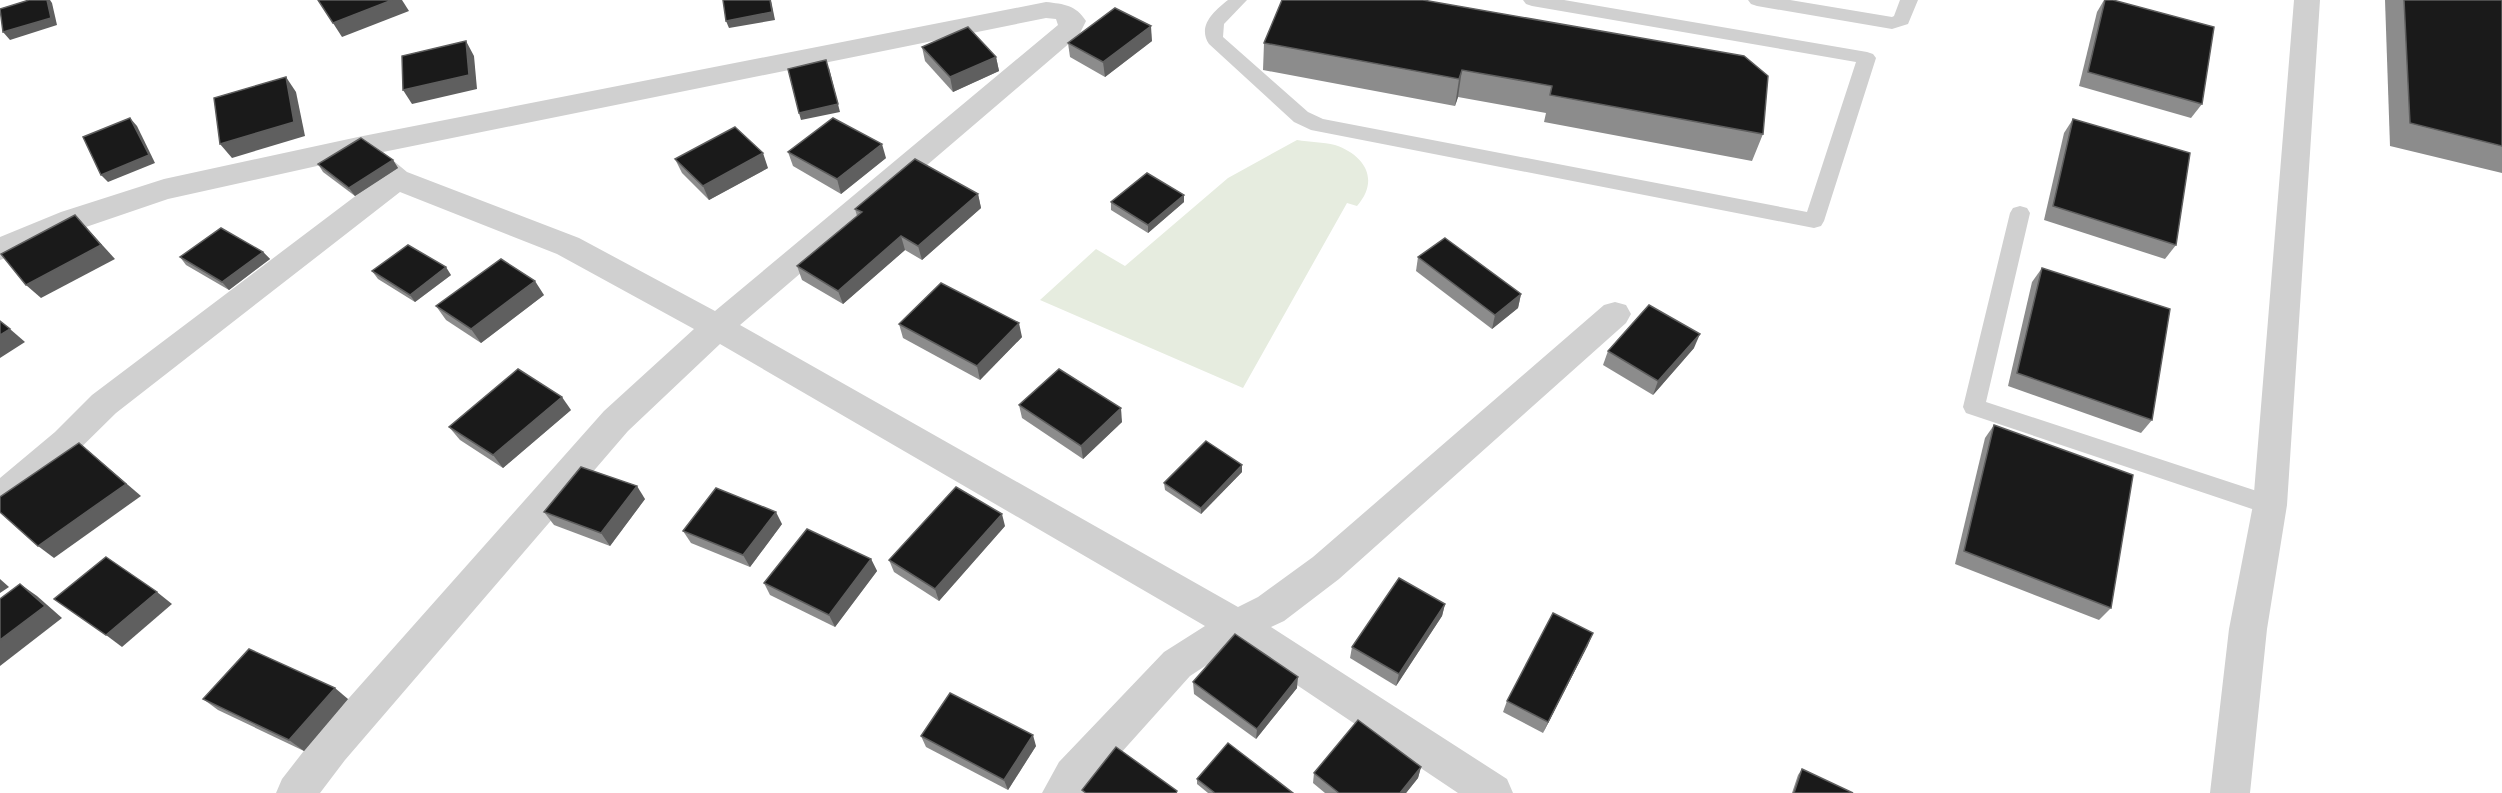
<svg xmlns="http://www.w3.org/2000/svg" width="2502" height="793" font-family="Manrope,sans-serif">
	<style>
		.green { fill: #e6ecdf }
		.lines { fill: none; stroke-linecap: round; stroke-linejoin: round }
		.service { fill: #d0d0d0; fill-rule: evenodd }
		.minor { fill: #d0d0d0; fill-rule: evenodd }
		.wall { fill: #8c8c8c }
		.shaded-wall { fill: #5f5f5f }
		.building { fill: #1a1a1a; stroke: #5f5f5f; stroke-width: 1.5 }
	</style>
	<rect width="100%" height="100%" fill="#fff"/>
	<!-- green -->
	<path class="green" d="M1297,140c13,2 26,2 38,5 30,10 45,35 22,61l-10,-3 -104,185 -203,-88 56,-51 29,17 103,-88z"/>
	<g class="lines">
		<!-- service -->
		<g class="service">
			<path d="M1228,0h19l-23,24 -1,13 85,75 15,7 484,93 49,-150 -324,-56 -6,-2 -3,-4h41l303,52 6,2 3,4 -52,163 -3,5 -7,2 -503,-98 -17,-8 -85,-78c-12,-18 5,-33 19,-44z"/>
			<path d="M1748,0h42l102,17 2,-1 6,-16h18l-10,24 -16,5 -135,-23 -6,-2z"/>
			<path d="M2020,206l7,2 3,5 -44,189 292,96 4,7 -4,7 -8,3 -304,-102 -3,-6 47,-194 3,-5z"/>
		</g>
		<!-- minor -->
		<g class="minor">
			<path d="M2294,0h26l-33,505 -20,124 -17,164h-40l19,-164 24,-124z"/>
			<path d="M1046,2c18,2 30,3 40,19l-7,14 -339,290 498,282 20,-10 55,-40 291,-252 11,-3 11,3 5,9 -5,9 -287,256 -55,42 -13,6 236,152 6,14h-55l-221,-148 -47,31 -105,117h-43l17,-31 105,-110 41,-26 -485,-282 -92,87 -283,329 -25,33h-44l6,-14 35,-45 287,-323 90,-82 -137,-75 -157,-62 -284,221 -63,62 -41,33 -12,5v-35l55,-46 37,-37 286,-216 -25,-21 -185,41 -85,29 -83,32v-23l61,-25 103,-33 194,-42zM1046,18l10,1 2,6 -343,286 -136,-73 -172,-66 -24,-20z"/>
		</g>
	</g>
	<!-- wall -->
	<g class="wall">
		<path d="M1282,0l481,134 -11,27 -208,-39 2,-9 -88,-16 -3,9 -192,-36 1,-27z"/>
		<path d="M2104,0h9l89,104 -11,14 -112,-32 18,-74z"/>
		<path d="M2385,0h117v173l-112,-27z"/>
		<path d="M1152,41l-47,36 -35,-20 -2,-14z"/>
		<path d="M922,47l74,10 3,14 -46,21 -28,-31z"/>
		<path d="M2073,119l103,126 -11,14 -121,-39 20,-87z"/>
		<path d="M788,152l98,6 -45,36 -48,-28z"/>
		<path d="M675,159l93,9 -59,32 -27,-27z"/>
		<path d="M393,160l5,8 -43,28 -32,-24 -5,-8z"/>
		<path d="M978,194l3,14 -59,52 -17,-10 -62,54 -41,-24 -5,-14 60,-50 -2,-7z"/>
		<path d="M1184,195v7l-36,31 -37,-23v-8z"/>
		<path d="M263,252l7,7 -41,31 -43,-25 -6,-8z"/>
		<path d="M1418,257l103,37 -3,14 -26,21 -76,-58z"/>
		<path d="M2042,268l110,152 -11,13 -133,-47 24,-104z"/>
		<path d="M372,271l79,4 -36,27 -37,-23z"/>
		<path d="M544,295l-63,48 -35,-23 -10,-14z"/>
		<path d="M899,324l123,13 -42,43 -77,-42z"/>
		<path d="M1694,348l-41,47 -50,-30 5,-14z"/>
		<path d="M1019,405l103,17 -39,37 -61,-41z"/>
		<path d="M571,410l-68,58 -43,-28 -11,-13z"/>
		<path d="M1994,425l117,183 -12,12 -144,-56 30,-126z"/>
		<path d="M1242,472l-41,42 -36,-24 -1,-7z"/>
		<path d="M645,499l-35,47 -56,-21 -10,-13z"/>
		<path d="M782,524l-32,43 -59,-24 -8,-12z"/>
		<path d="M1005,526l-66,75 -45,-29 -5,-12z"/>
		<path d="M871,559l6,12 -42,56 -65,-32 -6,-12z"/>
		<path d="M1445,604l-3,12 -46,70 -46,-28 2,-11z"/>
		<path d="M1588,645l-45,88 -40,-21 4,-11z"/>
		<path d="M1193,682l104,6 -41,51 -62,-45z"/>
		<path d="M203,699h145l-44,52 -86,-41z"/>
		<path d="M921,736l115,10 -28,44 -82,-43z"/>
		<path d="M1421,767l-3,11 -12,15h-81l-12,-10 1,-10z"/>
		<path d="M1802,769l51,24h-61l6,-18z"/>
		<path d="M1197,779l96,14h-85l-11,-9z"/>
	</g>
	<!-- shaded-wall -->
	<g class="shaded-wall">
		<path d="M47,0h3l2,3 5,22 -47,15 -7,-8z"/>
		<path d="M392,0h10l7,11 -67,26 -9,-14z"/>
		<path d="M770,0h1l4,20 -46,8 -3,-7z"/>
		<path d="M1151,26l1,15 -47,36 -2,-15z"/>
		<path d="M466,41l8,15 3,33 -65,15 -9,-14z"/>
		<path d="M996,57l3,14 -46,21 -3,-15z"/>
		<path d="M829,68l11,44 -39,8 -2,-7z"/>
		<path d="M1462,70l-4,27 -3,9 4,-27z"/>
		<path d="M286,77l10,15 9,44 -73,22 -12,-14z"/>
		<path d="M130,118l7,8 18,37 -47,19 -7,-7z"/>
		<path d="M882,144l4,14 -45,36 -4,-15z"/>
		<path d="M763,153l5,15 -59,32 -6,-14z"/>
		<path d="M393,160l5,8 -43,28 -6,-8z"/>
		<path d="M978,194l3,14 -59,52 -4,-14z"/>
		<path d="M1184,195v7l-36,31v-8z"/>
		<path d="M75,215l40,44 -74,39 -15,-13z"/>
		<path d="M901,236l4,14 -62,54 -5,-13z"/>
		<path d="M263,252l7,7 -41,31 -7,-8z"/>
		<path d="M446,267l5,8 -36,27 -5,-7z"/>
		<path d="M535,281l9,14 -63,48 -10,-14z"/>
		<path d="M1521,294l-3,14 -26,21 3,-14z"/>
		<path d="M1019,323l3,14 -42,43 -3,-14z"/>
		<path d="M10,329l15,13 -25,16v-23z"/>
		<path d="M1700,334l-6,14 -41,47 5,-14z"/>
		<path d="M562,397l9,13 -68,58 -10,-13z"/>
		<path d="M1121,408l1,14 -39,37 -2,-13z"/>
		<path d="M79,443l62,53 -87,62 -16,-12z"/>
		<path d="M1242,465v7l-41,42v-6z"/>
		<path d="M637,486l8,13 -35,47 -9,-13z"/>
		<path d="M776,512l6,12 -32,43 -7,-12z"/>
		<path d="M1002,514l3,12 -66,75 -4,-12z"/>
		<path d="M871,559l6,12 -42,56 -6,-12z"/>
		<path d="M0,579l9,8 -9,6z"/>
		<path d="M20,584l17,12 25,22 -62,48v-26z"/>
		<path d="M157,592l15,12 -50,43 -16,-12z"/>
		<path d="M1445,604l-3,12 -46,70 3,-12z"/>
		<path d="M1593,633l-5,12 -45,88 5,-11z"/>
		<path d="M1298,677l-1,11 -41,51 1,-10z"/>
		<path d="M335,688l13,11 -44,52 -15,-11z"/>
		<path d="M1033,735l3,11 -28,44 -4,-10z"/>
		<path d="M1421,767l-3,11 -12,15h-6z"/>
	</g>
	<!-- building -->
	<g class="building">
		<path d="M29,0h18l4,18 -48,14 -3,-23z"/>
		<path d="M318,0h74l-59,23z"/>
		<path d="M723,0h47l2,12 -46,9z"/>
		<path d="M1282,0h141l321,56 24,20 -5,58 -213,-39 2,-9 -90,-16 -3,9 -195,-36z"/>
		<path d="M2105,0h8l101,27 -12,77 -114,-32z"/>
		<path d="M2404,0h98v146l-92,-23z"/>
		<path d="M1115,8l36,18 -48,36 -35,-19z"/>
		<path d="M968,27l28,30 -46,20 -28,-30z"/>
		<path d="M466,41l3,34 -66,15 -1,-34z"/>
		<path d="M826,60l12,44 -39,9 -11,-44z"/>
		<path d="M286,77l8,45 -74,22 -6,-46z"/>
		<path d="M130,118l19,37 -48,20 -18,-38z"/>
		<path d="M833,118l49,26 -45,35 -49,-27z"/>
		<path d="M2073,119l117,34 -14,92 -123,-39z"/>
		<path d="M735,127l28,26 -60,33 -28,-27z"/>
		<path d="M361,138l32,22 -44,28 -31,-24z"/>
		<path d="M915,159l63,35 -60,52 -17,-10 -63,55 -41,-25 65,-54 -7,-3z"/>
		<path d="M1147,173l37,22 -36,30 -37,-23z"/>
		<path d="M75,215l26,30 -75,40 -25,-31z"/>
		<path d="M221,228l42,24 -41,30 -42,-25z"/>
		<path d="M1445,238l76,56 -26,21 -77,-58z"/>
		<path d="M408,245l38,22 -36,28 -38,-24z"/>
		<path d="M501,259l34,22 -64,48 -35,-23z"/>
		<path d="M2042,268l128,41 -18,111 -135,-47z"/>
		<path d="M941,283l78,40 -42,43 -78,-42z"/>
		<path d="M1649,305l51,29 -42,47 -50,-30z"/>
		<path d="M0,321l10,8 -10,6z"/>
		<path d="M518,369l44,28 -69,58 -44,-28z"/>
		<path d="M1059,369l62,39 -40,38 -62,-41z"/>
		<path d="M1994,425l139,50 -22,133 -147,-57z"/>
		<path d="M1206,441l36,24 -41,43 -37,-25z"/>
		<path d="M79,443l47,41 -88,62 -38,-34v-15z"/>
		<path d="M581,467l56,19 -36,47 -57,-21z"/>
		<path d="M956,487l46,27 -67,75 -46,-29z"/>
		<path d="M716,488l60,24 -33,43 -60,-24z"/>
		<path d="M807,529l64,30 -42,56 -65,-32z"/>
		<path d="M106,557l51,35 -51,43 -52,-36z"/>
		<path d="M1399,578l46,26 -46,70 -47,-27z"/>
		<path d="M20,584l25,22 -45,34v-41z"/>
		<path d="M1553,613l40,20 -45,89 -41,-21z"/>
		<path d="M1235,634l63,43 -41,52 -64,-47z"/>
		<path d="M249,649l86,39 -46,52 -86,-41z"/>
		<path d="M950,693l83,42 -29,45 -83,-44z"/>
		<path d="M1358,720l63,47 -21,26h-61l-25,-20z"/>
		<path d="M1228,743l65,50h-78l-18,-14z"/>
		<path d="M1116,747l61,44 -1,2h-90l-4,-3z"/>
		<path d="M1802,769l51,24h-59z"/>
	</g>
</svg>
